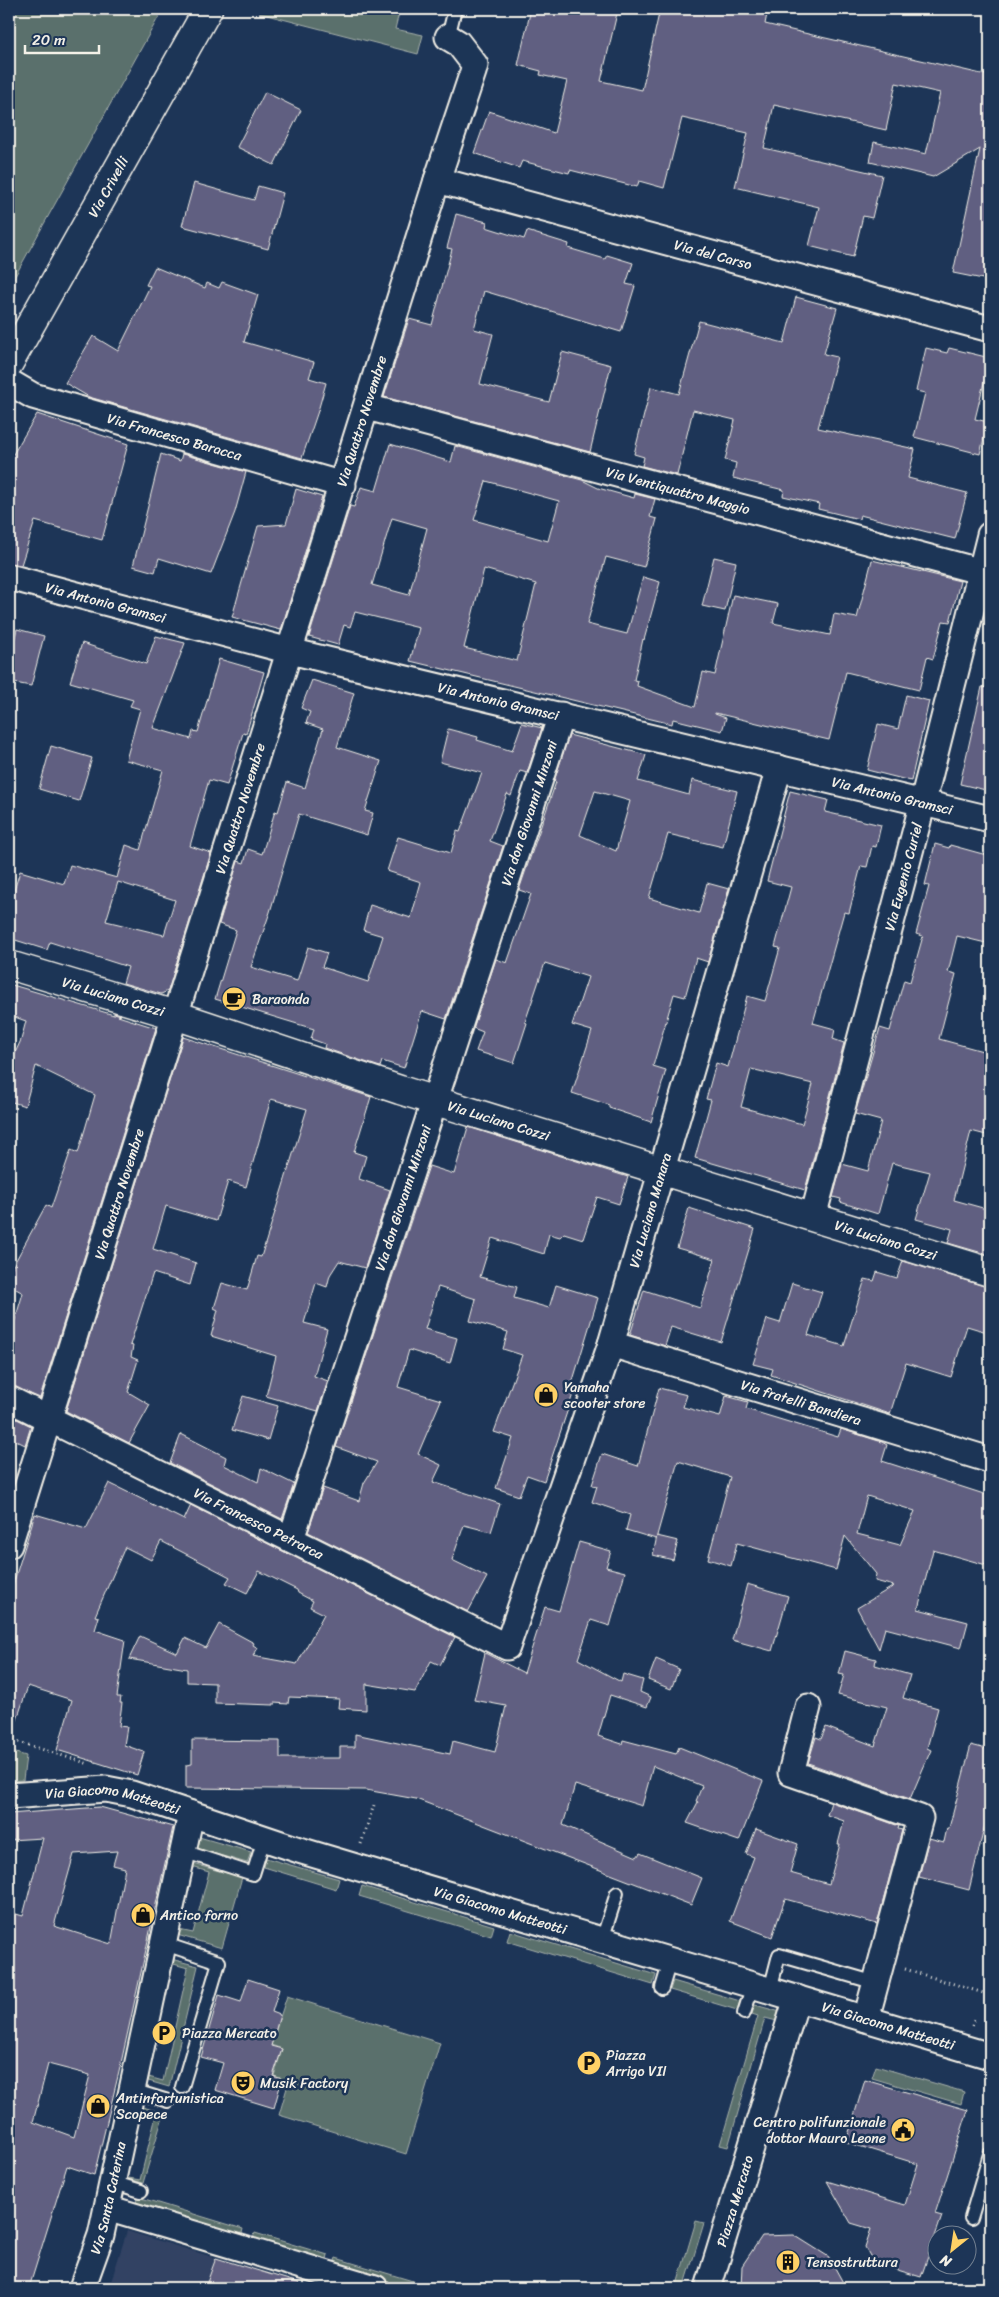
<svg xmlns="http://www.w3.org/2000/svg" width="999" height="2297" font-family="Sriracha,sans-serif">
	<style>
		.built { fill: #314264 }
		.green { fill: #5a706c; stroke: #a7b0aa }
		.building { fill: #615f81; stroke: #f4f1e8; fill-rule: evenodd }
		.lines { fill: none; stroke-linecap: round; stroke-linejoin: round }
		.lane-casing { stroke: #f4f1e8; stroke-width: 16 }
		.street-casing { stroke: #f4f1e8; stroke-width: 29 }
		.secondary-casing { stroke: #f4f1e8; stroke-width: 31 }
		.path { stroke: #f4f1e8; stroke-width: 3; stroke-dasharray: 1 4; stroke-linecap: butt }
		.lane { stroke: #1d3557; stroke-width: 12 }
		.street { stroke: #1d3557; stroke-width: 25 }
		.secondary { stroke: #1d3557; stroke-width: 28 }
		.labels { text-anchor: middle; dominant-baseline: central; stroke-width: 5; stroke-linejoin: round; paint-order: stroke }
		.street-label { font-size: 14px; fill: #f4f1e8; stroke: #1d3557 }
		.poi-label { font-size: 14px; fill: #f4f1e8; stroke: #1d3557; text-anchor: start }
	</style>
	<rect width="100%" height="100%" fill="#1d3557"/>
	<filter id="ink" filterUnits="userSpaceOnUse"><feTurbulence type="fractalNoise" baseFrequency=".02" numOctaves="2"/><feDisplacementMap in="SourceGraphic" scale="10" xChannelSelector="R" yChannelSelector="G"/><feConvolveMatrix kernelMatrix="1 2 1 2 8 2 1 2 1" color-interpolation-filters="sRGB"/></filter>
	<g filter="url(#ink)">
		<!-- built -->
		<path class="built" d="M127,2231l188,57h-206z"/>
		<!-- green -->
		<g class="green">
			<path d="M9,9h154l-154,278z"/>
			<path d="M262,9h138l-5,20 28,6 -5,19 -159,-41z"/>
			<path d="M9,1751l17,5 -3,24 -14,1z"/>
			<path d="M199,1837l52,15 -4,11 -52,-15z"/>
			<path d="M266,1858l73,21 -3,10 -72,-22z"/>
			<path d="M193,1864l49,13 -20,71 -45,-13 2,-5 14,3 16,-61 -17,-5z"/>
			<path d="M362,1886l132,40 -3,10 -132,-40z"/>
			<path d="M510,1931l146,44 -3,10 -146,-44z"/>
			<path d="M171,1959l27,7 -29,121 -24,-7v-4l18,5 25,-113 -18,-5z"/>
			<path d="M673,1981l67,20 -3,9 -67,-20z"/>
			<path d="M287,1996l153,47 -34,111 -127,-39 10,-34 -15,-5 8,-27 -11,-4z"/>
			<path d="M755,2005l29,8 -3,9 -16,-4 -37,129 -8,-2 38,-129 -6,-2z"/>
			<path d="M876,2066l88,26 -3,12 -89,-26z"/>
			<path d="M139,2106l25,7 -21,70 -20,-6 17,3 16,-65 -18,-4z"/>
			<path d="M138,2197l105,32 -3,12 -106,-32z"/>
			<path d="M696,2221l8,2 -20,65h-8z"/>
			<path d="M255,2233l73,22 -3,12 -74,-22z"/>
			<path d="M336,2258l100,30h-42l-62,-19z"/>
		</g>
		<!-- building -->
		<g class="building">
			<path d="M531,9h87l-17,72 41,9 18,-81h108l-3,15 225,52v192l-2,12 -35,-7 27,-124 -47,28 -63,-15 4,-20 52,12 14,-61 -44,-10 -10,47 -112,-25 -10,43 118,27 -10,43 -9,-2 -10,41 -44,-11 10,-39 -84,-20 13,-54 -66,-15 -18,70 -25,-7 -2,6 -67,-17 -1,3 -47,-12 -3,7 -45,-15 15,-42 65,22 13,-52 -27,-6 1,-4 -23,-6z"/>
			<path d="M265,92l36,18 -27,55 -37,-18z"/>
			<path d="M194,183l60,17 4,-14 25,7 -15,56 -86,-23z"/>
			<path d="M456,214l31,8 -1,5 38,12 3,-8 42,13 -1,4 37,11 2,-4 26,8 -7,21 9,2 -14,46 -137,-41 -10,38 19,5 -13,50 69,18 13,-50 49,13 -21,87 -206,-55 25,-78 23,6 20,-76 -5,-1z"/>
			<path d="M155,267l50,21 2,-5 12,5 3,-6 36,13 -14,47 70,20 -5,16 17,5 -8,28 -16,47 -213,-61 -24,-14 28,-47 25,15 32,-65 -4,-1z"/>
			<path d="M796,297l41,11 -13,46 13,3 -19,71 97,21 -7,29 59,15 -12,46 -95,-24 -1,4 -41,-10 1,-5 -36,-8 1,-6 -51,-12 3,-15 -11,-3 10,-40 -42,-10 -16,65 -35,-9 2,-9 -10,-3 17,-67 28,7 20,-73 85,22z"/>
			<path d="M926,348l21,5 2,-5 41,10 -15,61 13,3 -8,32 -66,-17 11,-44 -9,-2z"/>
			<path d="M37,414l91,30 -26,96 -67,-19 -14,44 -12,-2v-102z"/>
			<path d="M390,444l61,18 4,-16 127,34 16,8 36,10 1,-4 20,5 -5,18 7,2 -13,48 -38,-10 -19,67 40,10 16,-57 17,5 -16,58 -1,-1 -9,41 4,1 -1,5 58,21 8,-35 12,3 18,-80 45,9 -5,19 57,12 4,-21 23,4 15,-58 88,21 -10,41 -7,-1 -10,38 -6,-2 -8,33 -73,-18 -17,68 -114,-27v1l11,4 -4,13 -49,-12 -1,5 -262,-63 9,-33 -64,-16 -5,15 -6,-2 -6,20 -29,-8 41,-131 4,1 7,-20 15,4zM486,481l73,20 -11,40 -74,-21zM392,518l35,10 -18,67 -37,-10zM484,569l52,15 -19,77 -53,-13z"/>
			<path d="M161,454l19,7 2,-7 64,18 -11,40 -24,62 -52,-16 -4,14 -22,-6z"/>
			<path d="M296,489l26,8 -41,133 -49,-13 26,-91 28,-2z"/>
			<path d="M714,557l22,5 -11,49 -23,-5z"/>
			<path d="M17,629l27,7 -13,50 -22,-4v-21z"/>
			<path d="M156,636l29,7 -32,85 38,11 2,-8 5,1 21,-73 45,13 -18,62 -3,-1 -16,52 -18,-5 -19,66 21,7 -43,138 -7,3 -38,-11 5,-16 -78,-25 -3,8 -38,-12v-31l11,-36 44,13 6,-19 47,13 9,-33 14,5 23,-80 -37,-10 14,-51 -10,-3 3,-6 -63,-18 12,-39 64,21zM118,882l57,18 -11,35 -58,-14z"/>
			<path d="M312,680l42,13 -17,54 44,14 -16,50 8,2 -6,22 -68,-21 -29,98 -19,55 46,14 11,-34 19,6 -5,14 46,15 15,-46 -20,-6 7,-25 41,13 10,-36 -34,-11 11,-34 53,16 6,-22 3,1 22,-59 -42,-11 8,-33 30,8 -1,3 35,11 10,-28 20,5 -15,45 -7,-2 -9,25 -4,-2 -17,47 13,5 -57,173 -24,-8 -18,57 -22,-7 -2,6 -56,-19 1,-4 -14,-5 3,-10 -99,-30 21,-69 -17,-6 19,-63 6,2 4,-14 14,5 13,-43 3,1 9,-30 18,6 18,-59 -17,-6 4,-11 -9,-4z"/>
			<path d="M982,687l8,1v103l-30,-7z"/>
			<path d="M906,695l23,6 -18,80 -44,-11 11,-46 20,5z"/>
			<path d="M569,735l77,20 -8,26 51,14 3,-15 45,11 -14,56 -55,-13 -19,64 50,15 8,-30 22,6 -21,73 -12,-4 -11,39 -11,-3 -21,72 13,4 -15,52 -42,-14v-3l-37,-12 20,-62 -20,-6 16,-48 -43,-14 -20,59 2,1 -13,40 -38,-12 7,-19 -10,-4 23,-69 11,4 24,-69 -12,-4 37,-108 -2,-1zM595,791l35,10 -14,50 -36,-16z"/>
			<path d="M51,746l41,12 -13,43 -40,-12z"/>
			<path d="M790,791l38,9 -3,12 56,13 -5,22 -4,-1 -5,21 -6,-1 -12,47 -5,-1 -31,111 22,6 -2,10 11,4 -39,147 -110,-32 16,-58 -5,-1 10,-36 12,4 19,-71 18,5 15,-53 -5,-1 16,-60 -24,-6zM751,1069l62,15 -11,40 -61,-17z"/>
			<path d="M935,844l14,4 1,-3 40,11v88l-33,-8 -9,36 8,2 -17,65 51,14v83l-19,-5 -17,69 36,10v27l-4,17 -38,-11 4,-14 -36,-10 14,-47 -38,-9 -14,51 -38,-12 1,-3 -8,-2 9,-33 26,7 13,-50 -26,-7 25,-86 10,3 14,-51 6,2 13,-46 -7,-2 13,-48 -4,-1z"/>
			<path d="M9,984l105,31v-2l7,2 -3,1 38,12 -116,370 -31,-13v-45l14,-47 -14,-8v-12l37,-68 5,3 20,-58 7,3 17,-58 -59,-29 -11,40 -16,-5v-35l12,-26 5,-19 -17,-6z"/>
			<path d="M183,1037l188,60 -17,55 12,4 -7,23 31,11 -25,78 -26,-7 -9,14 -3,12 -11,-4 -12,40 23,6 -13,47 14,5 -10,30 -52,-15 10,-40 -65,-20 7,-26 -4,-2 8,-25 25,7 10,-34 4,1 46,-148 -36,-10 -25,88 -18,-6 -12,40 -50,-15 -13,43 43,14 -6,22 -37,-12 -23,72 3,1 -2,11 7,3 -10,32 22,13 -21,38 -63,-32z"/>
			<path d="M468,1127l160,50 -9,27 -22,-7 -14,42 -19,-6 -4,4 -11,-3 -5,20 -52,-16 -12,39 37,10 -3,11 35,10 7,-23 42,13 -27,89 4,1 -31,93 -17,-6 -8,21 -23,-8 17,-50 -19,-6 28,-77 -19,-6 5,-17 -38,-11 6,-22 -38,-12 -13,42 32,9 -7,25 -41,-13 -11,37 43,13 -23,54 23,11 -8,17 67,22 -9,28 -27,-7 -12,35 35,17 -19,35 -160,-80 15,-44 36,13 5,-18 13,-21 -41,-15 93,-281 25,8z"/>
			<path d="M689,1208l66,21 -34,113 -50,-15 -6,19 -35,-11 14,-45 56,18 15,-49 -38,-11z"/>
			<path d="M903,1261l87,27v45l-23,-7 -16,51 -45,-14 -16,51 -119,-39 2,-6 -20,-5 14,-45 13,4 12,-40 30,9 -14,43 36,11 21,-67 9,2 3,-9 20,6z"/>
			<path d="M659,1388l28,7 -4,12 37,10 6,-21 22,6 -2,7 92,28 3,-8 41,13 5,3 -5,16 108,35v70l-57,-16 -15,59 50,13 -7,26 -76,-20 -6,21 -22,-41 37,-22 -19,-5 1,-7 -31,-38 -9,34 -99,-27 -6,23 -23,-7 22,-82 -52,-16 -22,78 -30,-9 4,-15 -38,-13 5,-16 -5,-1 10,-31 36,12zM867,1496l48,15 -15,34 -43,-11z"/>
			<path d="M243,1396l35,10 -10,34 -36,-10z"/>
			<path d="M9,1415l22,11 -6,19 -16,-8z"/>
			<path d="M181,1434l45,23 -2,8 34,17 3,-14 33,16 -12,35 -112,-56z"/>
			<path d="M109,1483l75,37 7,-15 264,132 -15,28 -9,-4 -16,31 -49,-8v26l-28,-2 1,-9 -50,-2 -1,7 -14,-1v2l-59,-2v-20l-28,-1v-13l-58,-10 11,-23 37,17 8,-15 21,10 13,-24 35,19 -1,2 5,3 -5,8 44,8 27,-50 -14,-7 3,-6 -15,-8 -1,-3 -38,-19 -12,22 -21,-10 4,-6 -69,-36 -10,19 -26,-13 -30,69 4,1 -4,13 30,10 -8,57h4l-1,6h2l-3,23 8,1 -3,18 20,7 -7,23 -80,-25 15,-50 -44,-14 -15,46h-4v-135l26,-83 51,15z"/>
			<path d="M657,1536l21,5 -5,19 -20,-5z"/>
			<path d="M579,1542l32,9 -5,16 19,5 -15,54 -19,-6 -13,39 43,23 2,-8 20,6 -3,12 11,5 -4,10 -37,-12 -12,41 24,8 1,-4 53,14 3,-7 84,34 -24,60 -52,-18 11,-21 -2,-1 6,-15 -49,-20 -11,40 -67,-21 -12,40 74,32 3,-4 62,25 -11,27 -275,-106 -50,-9 -180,-2v-23l6,-1v-24l88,1v17h60v-11h15v-13l95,20 3,-13 42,11 11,-46 -32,-6 11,-47 39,20 21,-66 14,4z"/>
			<path d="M747,1584l41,12 -16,55 -40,-11z"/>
			<path d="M845,1651l31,8 -1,6 35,10 -7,23 35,10 -11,40 4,2 -21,49 -102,-36 8,-26 5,2 5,-12 49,19 12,-39 -49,-12 6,-20 -5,-1z"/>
			<path d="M656,1659l23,10 -8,20 -23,-9z"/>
			<path d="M971,1745l19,5v54l-21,86 -50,-13 10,-39 15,4 3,-14h2z"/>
			<path d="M831,1802l68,24 -1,3 4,1 -25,94 -92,-25 -13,38 -42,-16 24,-64 -8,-3 10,-25 42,15 -8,29 39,11 11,-40h-2l6,-23 -17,-6z"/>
			<path d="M100,1807l73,20 -54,245 -25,103 -27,-9 -38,122h-20v-376l14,4 20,-78 -34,2v-26zM117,1851l-4,14 12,3 -14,76 -57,-18 20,-72zM48,2064l42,11 -16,62 -41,-15z"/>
			<path d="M248,1979l31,10 -7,23 8,3 -9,31 11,3 -9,27 9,3 -8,29 -59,-18 8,-27 -22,-6 18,-62 22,7z"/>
			<path d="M865,2080l103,30 -33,104 7,2 -21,61 -47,-14 -9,-16 6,-18 -20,-6 -24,-42 78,24 13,-41 -72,-22z"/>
			<path d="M794,2235l35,22 17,31h-105l1,-22 20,-30z"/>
			<path d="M216,2258l83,25 -1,5h-93z"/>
		</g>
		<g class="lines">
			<defs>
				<g id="lane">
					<path d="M448,37l7,-28"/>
					<path d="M183,1851l70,23 11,-35"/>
					<path d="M602,1940l15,-47"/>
					<path d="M162,1943l57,19 -37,125"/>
					<path d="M662,1988l8,-27"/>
					<path d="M770,1990l9,-35 97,28"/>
					<path d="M744,2013l9,-28"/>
					<path d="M132,2090l36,11"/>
					<path d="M112,2182l29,9"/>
					<path d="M971,2218l19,-64"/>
				</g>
				<g id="street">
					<path id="s1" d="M437,180l553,149"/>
					<path id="s2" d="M9,382l24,14 310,89"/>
					<path id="s3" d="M367,407l623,167"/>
					<path id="s4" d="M9,577l281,74 700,168"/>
					<path id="s5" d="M813,1217l104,-392 73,-290"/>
					<path id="s6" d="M611,1344l379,116"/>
					<path id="s7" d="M9,1399l498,248 104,-303 168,-576"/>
					<path id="s8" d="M291,1539l270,-824"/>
					<path id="s9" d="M9,1545l428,-1365 36,-108 2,-7 -17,-22 -10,-6"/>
					<path d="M808,1707l-17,66 129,45 -54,201"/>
					<path id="s10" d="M9,1796l97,-7 26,5 167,56 691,206"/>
					<path d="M107,2208l268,80"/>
					<path id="s11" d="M82,2288l19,-53 90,-421"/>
					<path id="s12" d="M708,2288l89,-290"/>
				</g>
				<g id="secondary">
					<path id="s13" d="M9,363l199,-354"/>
					<path id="s14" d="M9,965l166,50 225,75 590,182"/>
				</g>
			</defs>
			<!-- lane casing -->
			<use href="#lane" class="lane-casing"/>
			<!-- street casing -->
			<use href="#street" class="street-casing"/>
			<!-- secondary casing -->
			<use href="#secondary" class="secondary-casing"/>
			<!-- path -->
			<g class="path">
				<path d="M9,1739l80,25"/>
				<path d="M361,1844l13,-39"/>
				<path d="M905,1969l85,26"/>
				<path d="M972,2026l3,-8"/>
			</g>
			<!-- lane -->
			<use href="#lane" class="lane"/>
			<!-- street -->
			<use href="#street" class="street"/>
			<!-- secondary -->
			<use href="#secondary" class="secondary"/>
		</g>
	</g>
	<!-- icons -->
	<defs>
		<symbol id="cafe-disc" viewBox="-11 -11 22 22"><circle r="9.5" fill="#ffd166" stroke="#1d3557"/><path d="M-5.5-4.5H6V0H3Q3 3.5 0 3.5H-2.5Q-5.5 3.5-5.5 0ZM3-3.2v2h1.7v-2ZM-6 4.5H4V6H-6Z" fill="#111"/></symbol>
		<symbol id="shop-disc" viewBox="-11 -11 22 22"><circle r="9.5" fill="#ffd166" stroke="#1d3557"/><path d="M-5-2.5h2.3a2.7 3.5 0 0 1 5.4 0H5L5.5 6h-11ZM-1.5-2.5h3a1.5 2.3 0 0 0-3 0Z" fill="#111"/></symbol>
		<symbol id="parking-disc" viewBox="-11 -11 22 22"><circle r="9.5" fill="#ffd166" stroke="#1d3557"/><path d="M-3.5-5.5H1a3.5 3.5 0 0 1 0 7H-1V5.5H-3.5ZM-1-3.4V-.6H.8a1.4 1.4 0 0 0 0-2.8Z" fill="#111"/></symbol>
		<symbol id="theatre-disc" viewBox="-11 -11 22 22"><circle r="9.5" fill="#ffd166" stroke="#1d3557"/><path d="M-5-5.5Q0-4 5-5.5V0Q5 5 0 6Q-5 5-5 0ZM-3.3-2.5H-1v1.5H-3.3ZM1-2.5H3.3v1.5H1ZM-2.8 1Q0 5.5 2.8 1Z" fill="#111"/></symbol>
		<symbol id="civic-disc" viewBox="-11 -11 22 22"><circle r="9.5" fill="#ffd166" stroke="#1d3557"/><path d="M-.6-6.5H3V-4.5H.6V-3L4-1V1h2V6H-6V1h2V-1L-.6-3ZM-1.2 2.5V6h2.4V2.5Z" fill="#111"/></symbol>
		<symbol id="building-disc" viewBox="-11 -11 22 22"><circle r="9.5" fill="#ffd166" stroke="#1d3557"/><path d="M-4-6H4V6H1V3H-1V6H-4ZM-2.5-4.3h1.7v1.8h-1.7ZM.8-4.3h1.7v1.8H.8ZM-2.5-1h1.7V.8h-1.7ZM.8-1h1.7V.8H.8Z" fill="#111"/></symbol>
	</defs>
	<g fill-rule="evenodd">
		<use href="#cafe-disc" x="220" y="985" width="28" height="28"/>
		<use href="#shop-disc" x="532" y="1381" width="28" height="28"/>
		<use href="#shop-disc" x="129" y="1901" width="28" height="28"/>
		<use href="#parking-disc" x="150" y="2019" width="28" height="28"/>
		<use href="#parking-disc" x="575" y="2049" width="28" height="28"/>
		<use href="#theatre-disc" x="229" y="2069" width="28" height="28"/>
		<use href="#shop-disc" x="84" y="2092" width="28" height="28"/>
		<use href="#civic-disc" x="889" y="2116" width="28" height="28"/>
		<use href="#building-disc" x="774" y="2248" width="28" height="28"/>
	</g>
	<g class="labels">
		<!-- street labels -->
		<g class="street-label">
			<text stroke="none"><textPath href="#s13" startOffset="202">Via Crivelli</textPath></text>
			<text stroke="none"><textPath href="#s1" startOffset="286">Via del Carso</textPath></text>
			<text stroke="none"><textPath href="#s9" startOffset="1178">Via Quattro Novembre</textPath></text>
			<text stroke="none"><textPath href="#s2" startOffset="175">Via Francesco Baracca</textPath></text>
			<text stroke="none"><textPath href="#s3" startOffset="322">Via Ventiquattro Maggio</textPath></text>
			<text stroke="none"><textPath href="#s4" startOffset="100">Via Antonio Gramsci</textPath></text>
			<text stroke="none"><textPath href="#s4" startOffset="505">Via Antonio Gramsci</textPath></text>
			<text stroke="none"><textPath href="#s4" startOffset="910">Via Antonio Gramsci</textPath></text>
			<text stroke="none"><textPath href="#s9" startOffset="772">Via Quattro Novembre</textPath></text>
			<text stroke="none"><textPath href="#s8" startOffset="764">Via don Giovanni Minzoni</textPath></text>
			<text stroke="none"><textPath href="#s5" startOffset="352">Via Eugenio Curiel</textPath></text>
			<text stroke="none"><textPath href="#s14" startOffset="109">Via Luciano Cozzi</textPath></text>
			<text stroke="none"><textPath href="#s14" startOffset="514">Via Luciano Cozzi</textPath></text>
			<text stroke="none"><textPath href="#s9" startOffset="368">Via Quattro Novembre</textPath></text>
			<text stroke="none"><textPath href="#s8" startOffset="359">Via don Giovanni Minzoni</textPath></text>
			<text stroke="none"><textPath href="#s7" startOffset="1016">Via Luciano Manara</textPath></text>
			<text stroke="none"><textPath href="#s14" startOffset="919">Via Luciano Cozzi</textPath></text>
			<text stroke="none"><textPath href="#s6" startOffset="199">Via fratelli Bandiera</textPath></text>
			<text stroke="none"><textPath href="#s7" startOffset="279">Via Francesco Petrarca</textPath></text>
			<text stroke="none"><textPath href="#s10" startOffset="105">Via Giacomo Matteotti</textPath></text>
			<text stroke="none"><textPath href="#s10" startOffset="510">Via Giacomo Matteotti</textPath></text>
			<text stroke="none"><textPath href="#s10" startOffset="915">Via Giacomo Matteotti</textPath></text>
			<text stroke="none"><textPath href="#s11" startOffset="94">Via Santa Caterina</textPath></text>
			<text stroke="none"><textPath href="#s12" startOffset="91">Piazza Mercato</textPath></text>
		</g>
		<!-- poi labels -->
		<g class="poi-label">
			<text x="252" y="999">Baraonda</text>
			<text x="564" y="1387">Yamaha<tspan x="564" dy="16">scooter store</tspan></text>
			<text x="160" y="1915">Antico forno</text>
			<text x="182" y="2033">Piazza Mercato</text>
			<text x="606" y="2055">Piazza<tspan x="606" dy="16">Arrigo VII</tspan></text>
			<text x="260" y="2083">Musik Factory</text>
			<text x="116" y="2098">Antinfortunistica<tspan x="116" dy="16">Scopece</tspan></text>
			<text x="886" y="2122" text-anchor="end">Centro polifunzionale<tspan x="886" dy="16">dottor Mauro Leone</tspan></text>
			<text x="806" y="2262">Tensostruttura</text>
		</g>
	</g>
	<!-- margin -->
	<rect width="999" height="2297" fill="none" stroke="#1d3557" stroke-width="30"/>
	<rect x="15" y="15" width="969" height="2267" fill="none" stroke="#f4f1e8" stroke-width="2" filter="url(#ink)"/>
	<!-- north arrow -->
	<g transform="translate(952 2250) rotate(210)"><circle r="24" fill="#1d3557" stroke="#738091"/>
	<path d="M0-4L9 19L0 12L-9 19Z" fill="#ffd166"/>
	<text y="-8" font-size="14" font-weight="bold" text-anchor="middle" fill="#f4f1e8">N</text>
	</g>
	<!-- scale -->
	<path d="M25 45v8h74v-8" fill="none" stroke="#f4f1e8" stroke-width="2.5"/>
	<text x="32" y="45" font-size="15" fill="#f4f1e8" stroke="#1d3557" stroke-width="4" paint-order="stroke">20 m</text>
</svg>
